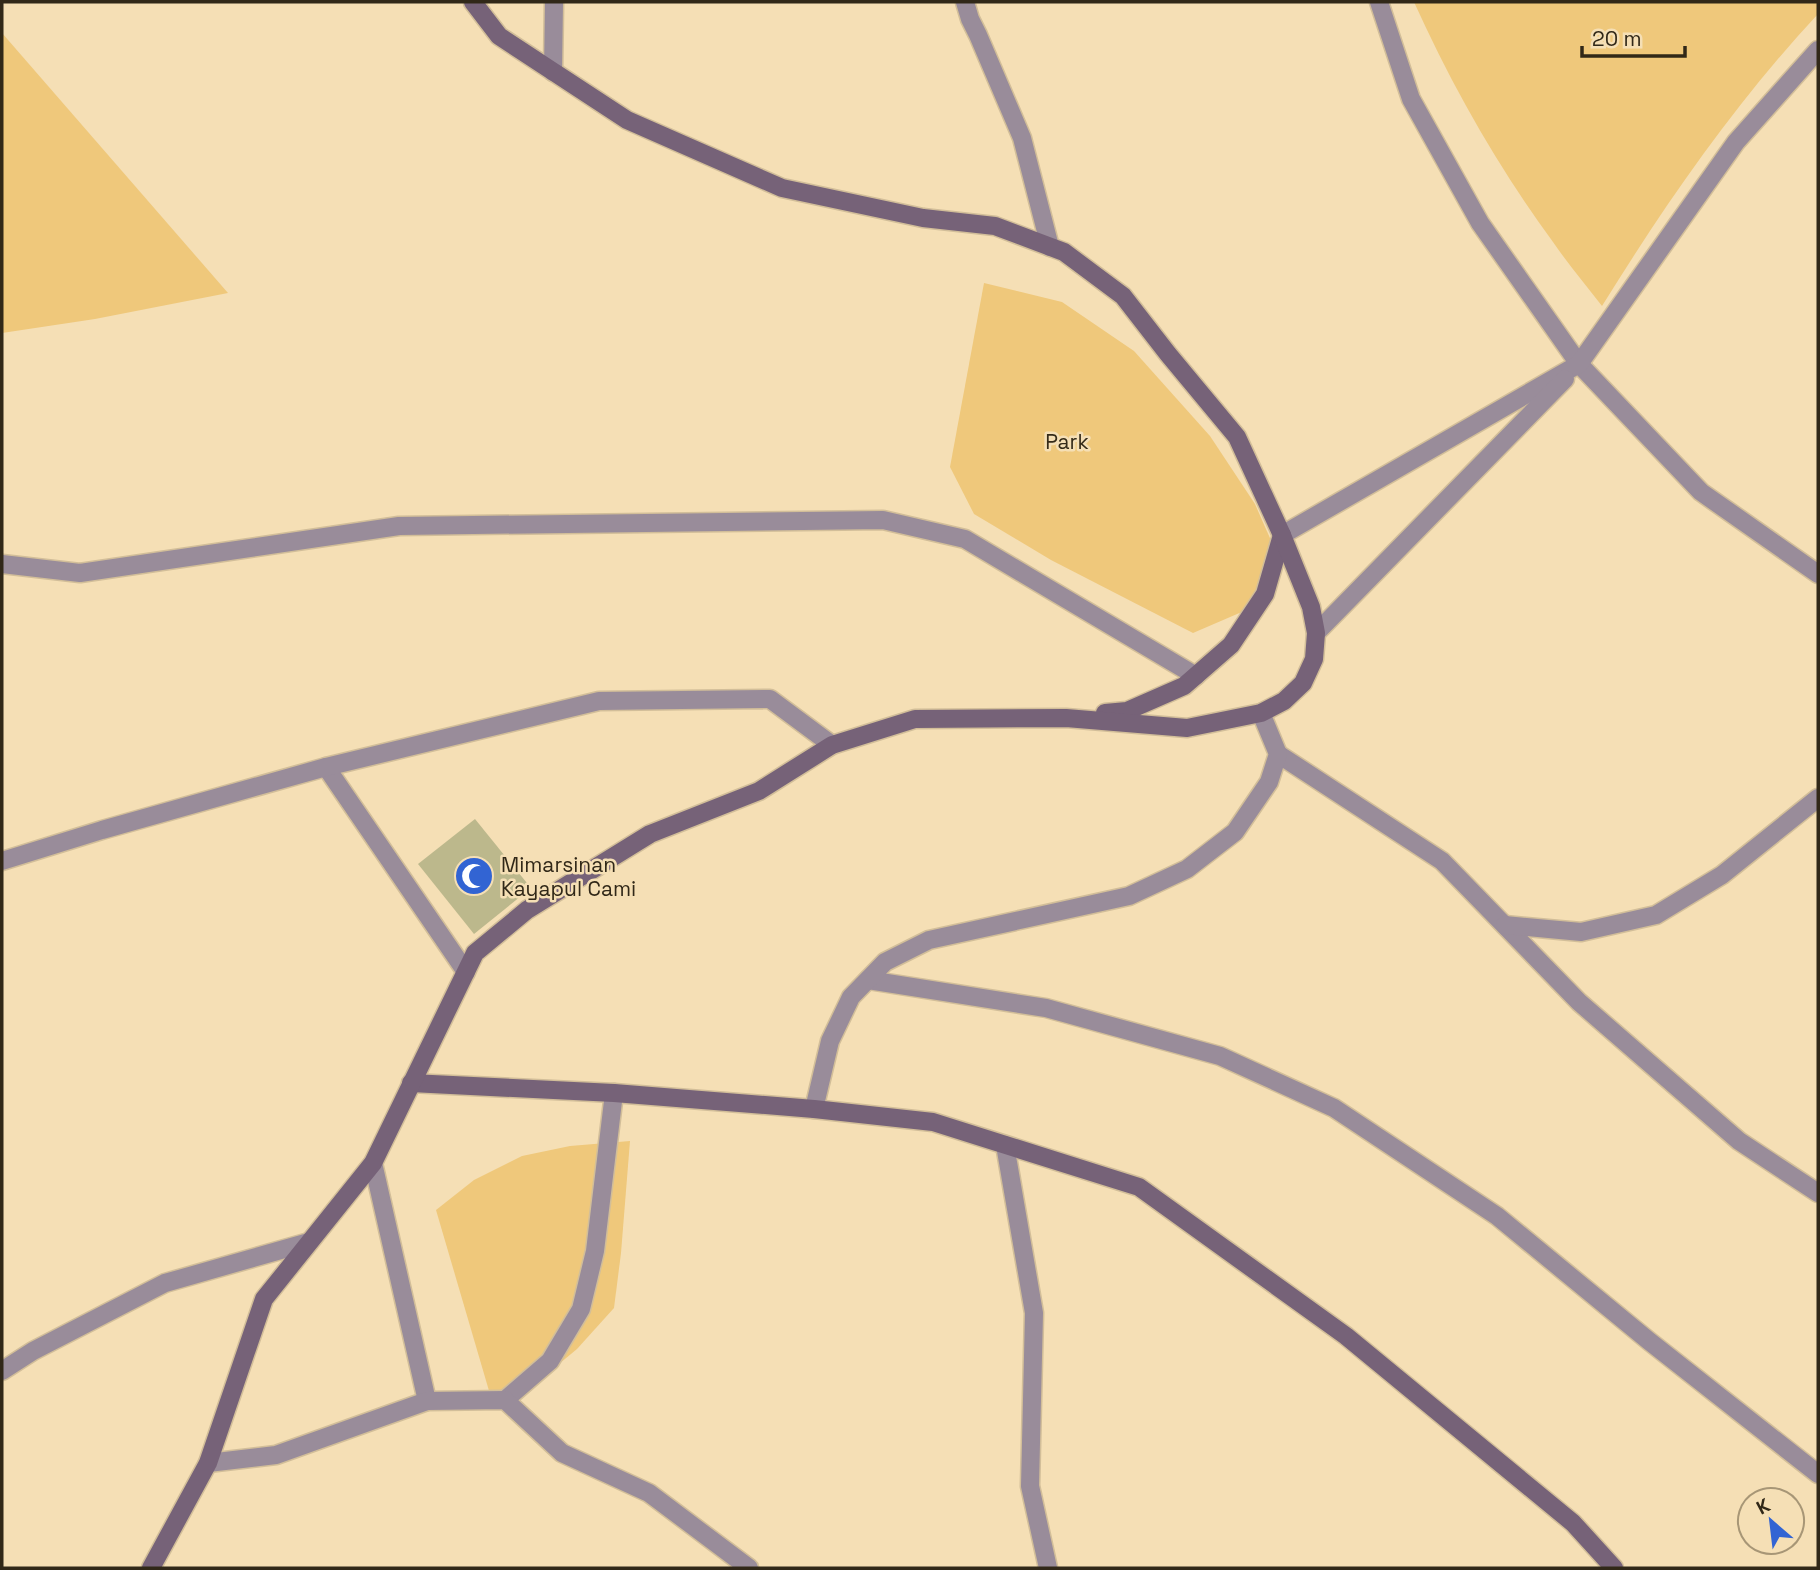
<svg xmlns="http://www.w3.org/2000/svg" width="1820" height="1570" font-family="'Space Grotesk',sans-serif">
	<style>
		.green { fill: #efc87b }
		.building { fill: #bcb88c }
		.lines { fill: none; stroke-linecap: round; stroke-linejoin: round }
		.street-casing { stroke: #d2be99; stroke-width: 21 }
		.secondary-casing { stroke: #d2be99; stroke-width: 21 }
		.street { stroke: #998c9a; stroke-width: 18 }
		.secondary { stroke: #766278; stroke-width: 18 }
		.labels { text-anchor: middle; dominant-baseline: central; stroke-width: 5; stroke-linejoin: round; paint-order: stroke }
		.park-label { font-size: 21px; fill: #352b18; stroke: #f5dfb5 }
		.poi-label { font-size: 21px; fill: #312818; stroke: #f5dfb5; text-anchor: start }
	</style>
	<rect width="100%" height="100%" fill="#f5dfb5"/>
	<!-- green -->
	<g class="green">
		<path d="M1414,2h404v12c-83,89 -152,189 -216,292 -16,-21 -34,-42 -49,-64 -55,-75 -101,-156 -139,-240z"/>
		<path d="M2,33l226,260 -133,26 -93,14z"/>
		<path d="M984,283l78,19 72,49 76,85 45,68 28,64 -25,37 -65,28 -142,-73 -77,-46 -24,-47z"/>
		<path d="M630,1141l-9,112 -7,55 -37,41 -41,34 -44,18 -56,-191 38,-30 48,-24 48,-10z"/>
	</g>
	<!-- building -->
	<path class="building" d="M475,819l56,69 -57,46 -56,-70z"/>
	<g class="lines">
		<defs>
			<g id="street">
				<path d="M965,2l5,17 8,16 44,103 28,109"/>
				<path d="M1379,2l32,97 69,124 99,141 122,128 117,82"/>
				<path d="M553,72l1,-70"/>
				<path d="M1282,535l297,-171 157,-222 82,-92"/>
				<path d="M2,564l78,9 319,-47 484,-6 82,19 231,137"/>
				<path d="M1316,633l249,-254"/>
				<path d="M1278,754l164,107 137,141 160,139 79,52"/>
				<path d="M326,767l140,205"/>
				<path d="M2,861l100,-31 224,-63 273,-66 171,-2 62,46"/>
				<path d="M1505,925l76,7 75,-17 66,-40 96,-77"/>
				<path d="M868,980l178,28 174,48 114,52 163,108 152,125 169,133"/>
				<path d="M814,1109l16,-68 21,-44 34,-35 44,-22 200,-44 58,-27 48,-37 34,-50 9,-28 -17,-41"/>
				<path d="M1005,1145l29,168 -4,173 18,82"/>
				<path d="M373,1163l54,238"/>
				<path d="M2,1371l31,-20 132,-68 144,-41"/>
				<path d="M505,1400l45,-39 31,-52 14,-58 19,-158"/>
				<path d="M208,1463l68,-8 151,-54 78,-1 57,53 87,40 100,75"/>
			</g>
			<g id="secondary">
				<path d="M1105,713l22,-2 57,-25 47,-41 34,-51 17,-59"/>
				<path d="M411,1083l203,10 200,16 119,13 206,65 207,149 227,187 41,45"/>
				<path d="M151,1568l57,-105 56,-164 109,-136 102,-210 52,-43 123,-76 109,-43 73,-46 83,-26 151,-1 121,10 74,-15 23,-12 19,-18 11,-24 2,-26 -5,-26 -29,-72 -45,-98 -69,-83 -45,-58 -59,-44 -69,-26 -72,-8 -141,-30 -155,-68 -128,-84 -26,-34"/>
			</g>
		</defs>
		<!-- street casing -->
		<use href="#street" class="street-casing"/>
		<!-- secondary casing -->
		<use href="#secondary" class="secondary-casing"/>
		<!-- street -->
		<use href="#street" class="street"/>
		<!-- secondary -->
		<use href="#secondary" class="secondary"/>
	</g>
	<!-- icons -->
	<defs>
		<symbol id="mosque-disc" viewBox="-11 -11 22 22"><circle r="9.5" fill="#3264d3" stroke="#f5dfb5"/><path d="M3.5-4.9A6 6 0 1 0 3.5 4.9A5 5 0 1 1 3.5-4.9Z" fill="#fff"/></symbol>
	</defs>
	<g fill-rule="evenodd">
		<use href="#mosque-disc" x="452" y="854" width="44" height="44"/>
	</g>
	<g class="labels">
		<!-- park labels -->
		<g class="park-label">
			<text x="1067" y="441">Park</text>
		</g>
		<!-- poi labels -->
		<g class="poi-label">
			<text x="501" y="864">Mimarsinan<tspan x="501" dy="24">Kayapul Cami</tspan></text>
		</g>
	</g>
	<!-- border -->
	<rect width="1820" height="1570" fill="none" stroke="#312818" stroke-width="7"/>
	<!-- north arrow -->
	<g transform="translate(1771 1521) rotate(332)"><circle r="33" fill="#f5dfb5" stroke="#a79676" stroke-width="2"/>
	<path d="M0-5L12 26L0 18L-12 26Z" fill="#3264d3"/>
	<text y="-10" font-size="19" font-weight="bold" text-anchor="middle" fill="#312818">K</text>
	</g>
	<!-- scale -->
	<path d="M1582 46v10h103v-10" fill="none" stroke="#312818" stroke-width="3.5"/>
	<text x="1592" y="46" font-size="21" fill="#312818" stroke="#f5dfb5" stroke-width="5" paint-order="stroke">20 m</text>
</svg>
